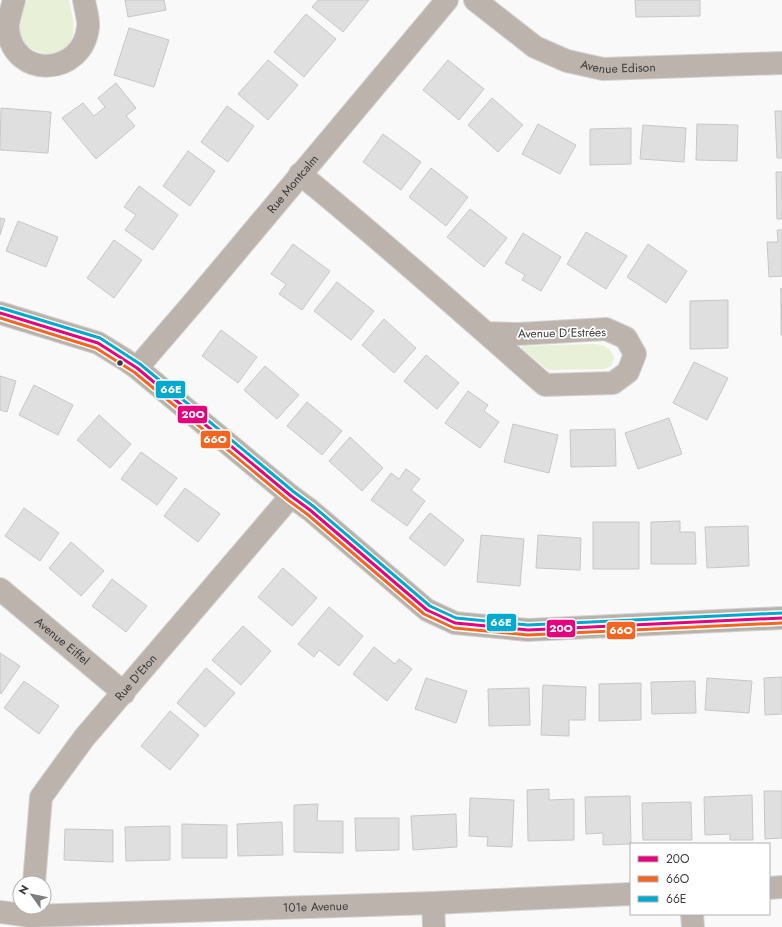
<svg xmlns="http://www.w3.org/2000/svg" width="782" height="927" font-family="Jost,sans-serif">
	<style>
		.green { fill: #e8f0d7 }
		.building { fill: #dfdfdf; stroke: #c7c7c8 }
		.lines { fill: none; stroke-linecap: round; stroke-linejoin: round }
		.street-casing { stroke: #d3d3d3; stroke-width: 24 }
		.secondary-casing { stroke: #d3d3d3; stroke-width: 24 }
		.street { stroke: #bbb3ac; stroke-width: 22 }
		.secondary { stroke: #b9b2aa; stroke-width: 22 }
		.bus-1-casing { stroke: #fff; stroke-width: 6 }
		.bus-2-casing { stroke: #fff; stroke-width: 6 }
		.bus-3-casing { stroke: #fff; stroke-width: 6 }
		.bus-1 { stroke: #e5007d; stroke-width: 3 }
		.bus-2 { stroke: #f26522; stroke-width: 3 }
		.bus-3 { stroke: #00a9ce; stroke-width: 3 }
		.bus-dot { fill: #3a3a3a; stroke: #fff; stroke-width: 1.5 }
		.labels { text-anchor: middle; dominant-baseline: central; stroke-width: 3.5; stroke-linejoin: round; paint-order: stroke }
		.street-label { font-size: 12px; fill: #3a3a3a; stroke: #fff }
		.line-badge { stroke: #fff; stroke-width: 1.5 }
		.badge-label { font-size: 11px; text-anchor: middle; font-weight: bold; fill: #fff }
	</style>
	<rect width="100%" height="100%" fill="#f9f9f9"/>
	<!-- green -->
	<g class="green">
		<path d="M25,0h44c2,11 6,23 4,34 -5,26 -46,26 -53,-1 -3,-10 2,-22 5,-33z"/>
		<path d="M595,344c11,1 15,4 19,14l-3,8 -7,3 -56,1 -27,-22 2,-2z"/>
	</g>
	<!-- building -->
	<g class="building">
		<path d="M125,0h39l2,10 -38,7z"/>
		<path d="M318,0h51l-26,32 -31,-25z"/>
		<path d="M635,0h65v16l-64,1z"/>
		<path d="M306,14l30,25 -32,38 -30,-25z"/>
		<path d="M129,28l40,12 -15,47 -40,-12z"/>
		<path d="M268,60l30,25 -30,35 -30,-26z"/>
		<path d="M448,60l36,29 -25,31 -36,-30z"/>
		<path d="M116,83l20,25 -10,8 9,10 -39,33 -34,-41 21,-15 11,13 11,-9 -7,-9z"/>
		<path d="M492,98l31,27 -25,27 -30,-27z"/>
		<path d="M227,106l27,20 -26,36 -27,-20z"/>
		<path d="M1,108l50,4 -3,41 -48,-3z"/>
		<path d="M775,111h7v47h-5z"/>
		<path d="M538,124l38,21 -16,29 -38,-20z"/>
		<path d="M697,124l41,1 -1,36 -41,-1z"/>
		<path d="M643,125l43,3 -2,34 -44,-3z"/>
		<path d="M631,128v36l-41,1v-36z"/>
		<path d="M383,134l38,28 -20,28 -38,-28z"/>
		<path d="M188,151l27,20 -25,35 -27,-20z"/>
		<path d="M431,168l37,29 -22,29 -37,-29z"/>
		<path d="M776,172h6v47h-5z"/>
		<path d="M139,186l39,29 -25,35 -28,-20 11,-15 -12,-8z"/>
		<path d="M470,209l37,29 -23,29 -37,-30z"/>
		<path d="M0,218l5,1 -5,16z"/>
		<path d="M18,221l40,16 -12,30 -40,-16z"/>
		<path d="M777,230h5v46l-13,1 -2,-35h11z"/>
		<path d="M586,232l41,24 -21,33 -39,-25z"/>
		<path d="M523,233l38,24 -20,34 -19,-11 3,-5 -20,-12z"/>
		<path d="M114,240l28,20 -28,38 -27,-20z"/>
		<path d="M293,244l37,27 -28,39 -23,-16 7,-10 -15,-10z"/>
		<path d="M648,244l39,27 -21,32 -39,-26z"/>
		<path d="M337,282l37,29 -23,29 -37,-29z"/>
		<path d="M781,288l1,47h-1z"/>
		<path d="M728,300v48l-38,1v-48z"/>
		<path d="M384,319l32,29 -22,25 -32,-28z"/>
		<path d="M221,330l36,27 -19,26 -36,-27z"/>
		<path d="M426,355l33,28 -22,26 -33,-28z"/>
		<path d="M694,362l34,16 -21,42 -34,-17z"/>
		<path d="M265,366l34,29 -22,24 -33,-29z"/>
		<path d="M0,376l16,5 -9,31 -7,-2z"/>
		<path d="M34,385l39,20 -15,30 -39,-20z"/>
		<path d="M468,391l20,14 -4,6 15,11 -19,26 -35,-25z"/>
		<path d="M307,402l35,29 -20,24 -35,-29z"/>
		<path d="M99,415l32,29 -21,24 -33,-28z"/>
		<path d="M669,418l13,36 -44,15 -13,-36z"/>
		<path d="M513,424l45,11 -9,38 -45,-11z"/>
		<path d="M615,429l1,37 -45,1 -1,-37z"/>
		<path d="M350,437l33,31 -21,23 -33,-30z"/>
		<path d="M141,452l36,26 -20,27 -36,-26z"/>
		<path d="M406,469l14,10 -9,11 14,11 -18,25 -36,-26 20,-27 8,6z"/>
		<path d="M185,488l35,26 -22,28 -34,-26z"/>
		<path d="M24,508l35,25 -19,28 -35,-25z"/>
		<path d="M430,513l34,27 -19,26 -36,-28z"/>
		<path d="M680,521v11h15l1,32h-45v-42z"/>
		<rect x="593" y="522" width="46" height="47"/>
		<path d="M748,526l1,40 -42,2 -2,-41z"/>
		<path d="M481,535l43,4 -4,47 -43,-4z"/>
		<path d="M538,535l43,3 -1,32 -44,-2z"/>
		<path d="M71,542l33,29 -23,25 -32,-28z"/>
		<path d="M283,568l34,30 -25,28 -34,-29z"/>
		<path d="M112,579l35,27 -21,26 -34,-26z"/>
		<path d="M329,607l34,29 -24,30 -20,-16 -5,7 -16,-13z"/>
		<path d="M243,626l28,25 -30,34 -29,-25z"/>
		<path d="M374,647l21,17 4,-5 13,10 -25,32 -34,-27z"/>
		<path d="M0,653l20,13 -19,28 -1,-1z"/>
		<path d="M206,668l29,25 -30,34 -28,-24z"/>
		<path d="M782,677v37l-17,1 -1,-37z"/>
		<path d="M426,678l41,13 -11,32 -41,-14z"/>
		<path d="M707,678l45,3 -3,32 -44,-3z"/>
		<path d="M24,681l35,25 -20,28 -35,-26z"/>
		<path d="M695,681l1,32 -44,1 -1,-32z"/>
		<path d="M641,683v37l-42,1v-37z"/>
		<path d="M543,685l43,2 -1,33h-16v16l-28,-1z"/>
		<path d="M529,688l1,37 -41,1 -1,-37z"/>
		<path d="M170,711l29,24 -29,35 -29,-24z"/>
		<path d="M549,789v11l25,-1v41l-46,1 -1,-51z"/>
		<path d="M764,791h18v47l-17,1z"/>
		<path d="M752,795l1,45h-23v-6l-25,1 -1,-38z"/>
		<path d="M630,796l1,48 -28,1v-12l-17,1 -1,-37z"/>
		<path d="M470,798l44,2 -2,47 -25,-1 1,-9 -19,-1z"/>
		<path d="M691,802l1,38h-49l-1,-37z"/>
		<path d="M318,804l-1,17h26v32l-49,-1v-47z"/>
		<path d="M456,814l1,33 -44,3 -2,-34z"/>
		<path d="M355,818h44v32l-43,1z"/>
		<path d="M282,822l1,33 -45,1 -1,-32z"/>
		<path d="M182,824l45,1v33h-45z"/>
		<path d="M170,826v34l-44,1 -1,-34z"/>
		<path d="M65,829l48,1v32l-49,-2z"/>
	</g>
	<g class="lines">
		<defs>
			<g id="street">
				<path d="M14,0c-2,8 -7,23 -6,30 6,50 75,46 80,-3 1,-8 -3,-19 -4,-27"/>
				<path id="s1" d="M475,0l60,47 32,14 36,8 179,-6"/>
				<path d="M300,174c84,68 164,140 245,211l68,-2 15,-11 7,-18 -9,-16 -20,-9 -88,5 -32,-1"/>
				<path id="s2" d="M137,368l62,-72 248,-296"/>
				<path id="s3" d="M0,589l124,104"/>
				<path id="s4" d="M34,883l7,-86 43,-59 207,-242"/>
				<path d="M769,888l13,-1"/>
				<path d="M433,903l1,24"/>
				<path id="s5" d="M0,912l31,4 402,-13 198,-9"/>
				<path d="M692,914l1,13"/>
			</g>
			<path id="secondary" d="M0,313l98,30 26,16 13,9 154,128 19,14 117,100 28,13 73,7 254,-12"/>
		</defs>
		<!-- street casing -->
		<use href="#street" class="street-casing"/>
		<!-- secondary casing -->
		<use href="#secondary" class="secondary-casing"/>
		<!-- street -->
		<use href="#street" class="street"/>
		<!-- secondary -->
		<use href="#secondary" class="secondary"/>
		<defs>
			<path id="bus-1" d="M0,313l98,30 39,25 154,128 19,14 117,100 28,13 73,7 254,-12"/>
			<path id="bus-2" d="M0,318l96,30 38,24 154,128 19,14 117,100 30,14 74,7 254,-12"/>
			<path id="bus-3" d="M1,308l99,30 40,26 154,128 19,14 117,100 26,12 72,7 254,-12"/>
		</defs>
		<!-- bus-1 casing -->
		<use href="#bus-1" class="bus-1-casing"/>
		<!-- bus-2 casing -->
		<use href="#bus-2" class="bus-2-casing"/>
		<!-- bus-3 casing -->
		<use href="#bus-3" class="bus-3-casing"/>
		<!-- bus-1 -->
		<use href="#bus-1" class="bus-1"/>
		<!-- bus-2 -->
		<use href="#bus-2" class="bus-2"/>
		<!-- bus-3 -->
		<use href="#bus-3" class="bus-3"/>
	</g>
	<!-- markers -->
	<circle class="bus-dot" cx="120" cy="363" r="3.5"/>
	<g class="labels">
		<!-- street labels -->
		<g class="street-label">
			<text stroke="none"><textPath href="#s1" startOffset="163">Avenue Edison</textPath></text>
			<text stroke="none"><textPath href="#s2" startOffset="241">Rue Montcalm</textPath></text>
			<text transform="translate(562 333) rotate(-1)">Avenue D'Estrées</text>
			<text stroke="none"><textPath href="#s3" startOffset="81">Avenue Eiffel</textPath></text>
			<text stroke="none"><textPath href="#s4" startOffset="239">Rue D'Eton</textPath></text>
			<text stroke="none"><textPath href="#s5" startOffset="316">101e Avenue</textPath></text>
		</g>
	</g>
	<g class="line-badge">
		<rect x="155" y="380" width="31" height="19" rx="4" fill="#00a9ce"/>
		<rect x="177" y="405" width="31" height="19" rx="4" fill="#e5007d"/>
		<rect x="200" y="430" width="31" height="19" rx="4" fill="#f26522"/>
		<rect x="486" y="613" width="31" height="19" rx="4" fill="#00a9ce"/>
		<rect x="546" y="619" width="30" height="19" rx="4" fill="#e5007d"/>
		<rect x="606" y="621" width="30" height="19" rx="4" fill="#f26522"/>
	</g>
	<g class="badge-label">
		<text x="171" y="393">66E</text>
		<text x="193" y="418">20O</text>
		<text x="215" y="443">66O</text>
		<text x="501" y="626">66E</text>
		<text x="561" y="632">20O</text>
		<text x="621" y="634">66O</text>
	</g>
	<!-- legend -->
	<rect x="630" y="843" width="140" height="72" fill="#ffffff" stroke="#b0b0b0"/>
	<rect x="638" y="856" width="20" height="6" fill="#e5007d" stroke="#b0b0b0"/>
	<text x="666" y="863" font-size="12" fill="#3a3a3a">20O</text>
	<rect x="638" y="876" width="20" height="6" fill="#f26522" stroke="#b0b0b0"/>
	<text x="666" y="883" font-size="12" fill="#3a3a3a">66O</text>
	<rect x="638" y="896" width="20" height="6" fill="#00a9ce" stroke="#b0b0b0"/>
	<text x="666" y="903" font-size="12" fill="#3a3a3a">66E</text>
	<!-- north arrow -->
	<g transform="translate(32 895) rotate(303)"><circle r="19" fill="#ffffff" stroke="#b0b0b0"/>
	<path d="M0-3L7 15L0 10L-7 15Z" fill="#7d7d7d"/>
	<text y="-6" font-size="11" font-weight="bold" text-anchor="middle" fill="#3a3a3a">N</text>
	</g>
</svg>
